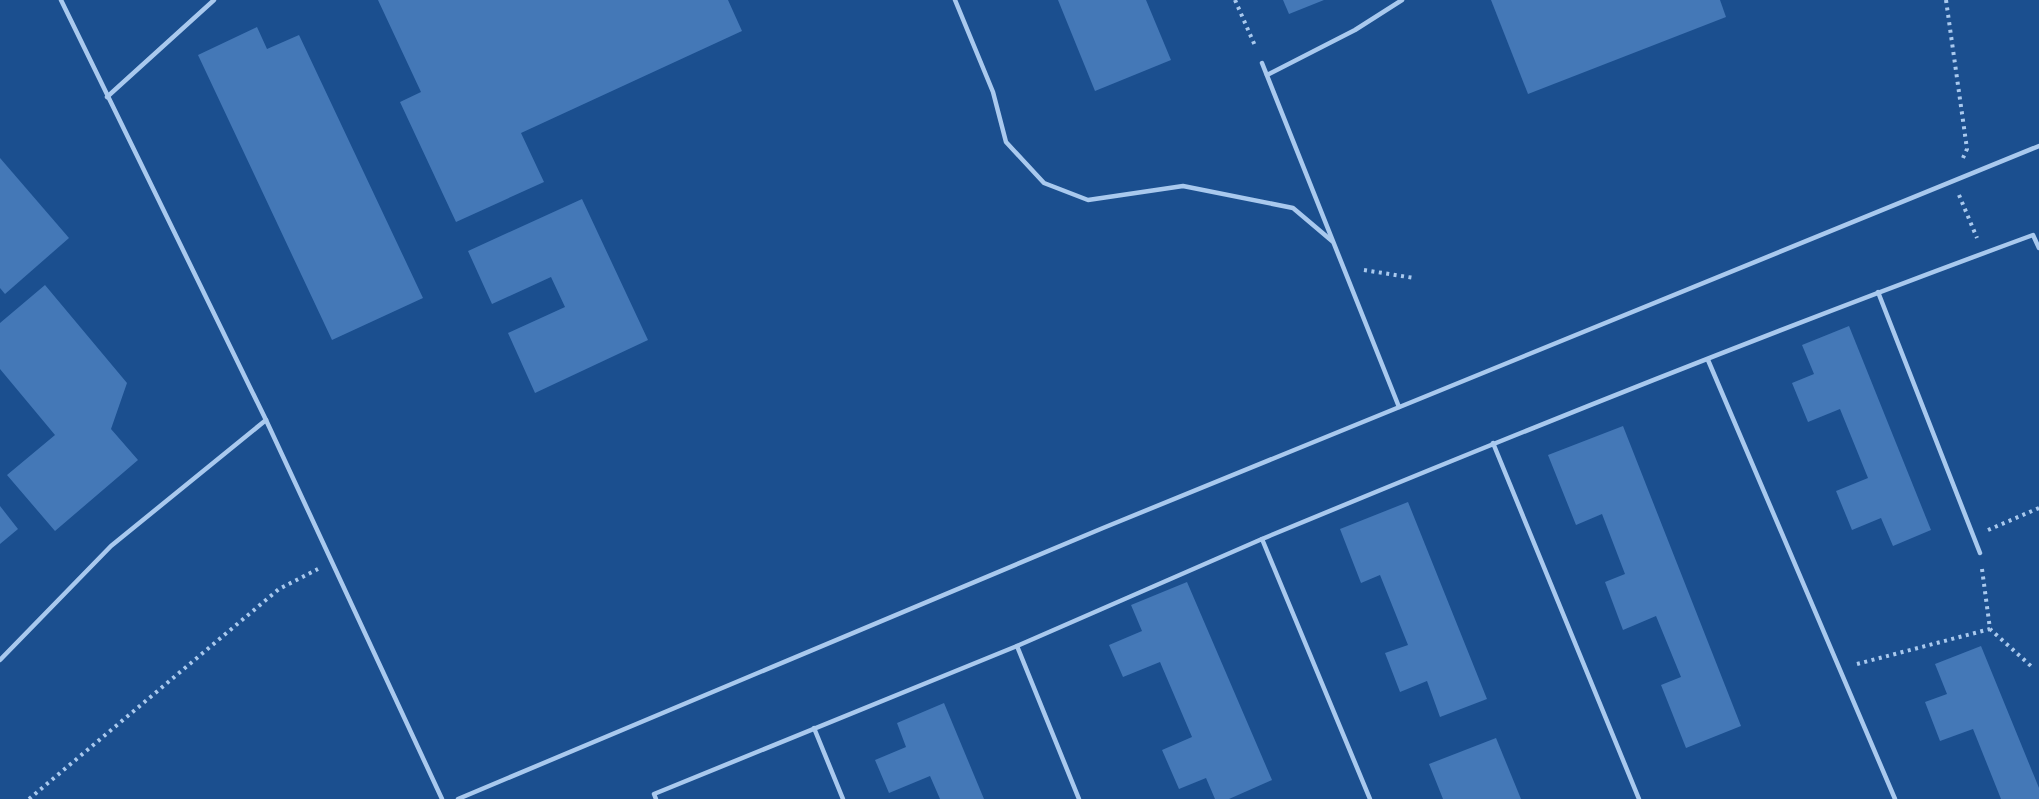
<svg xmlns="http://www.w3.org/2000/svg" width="2039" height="799" font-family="Poppins,sans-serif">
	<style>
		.building { fill: #4478b7 }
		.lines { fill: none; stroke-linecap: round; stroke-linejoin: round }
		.path { stroke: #a9c9ee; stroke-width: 4; stroke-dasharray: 3 4.5; stroke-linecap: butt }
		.service { stroke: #a9c9ee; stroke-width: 4.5 }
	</style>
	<rect width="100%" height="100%" fill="#1b4f8f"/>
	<!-- building -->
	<g class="building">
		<path d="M378,0h350l14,31 -221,102 23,49 -88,40 -56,-120 21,-10z"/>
		<path d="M1058,0h88l25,60 -76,31z"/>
		<path d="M1283,0h41l-35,14z"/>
		<path d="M1491,0h229l6,17 -198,77z"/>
		<path d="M257,27l10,22 32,-14 124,263 -91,42 -134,-285z"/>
		<path d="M0,158l69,80 -64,56 -5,-6z"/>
		<path d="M582,199l66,141 -113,53 -27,-60 57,-26 -14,-30 -59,27 -24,-53z"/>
		<path d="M45,285l82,98 -16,46 27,31 -83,71 -48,-56 48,-40 -55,-66v-46z"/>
		<path d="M1849,326l82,204 -38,16 -12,-28 -29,12 -16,-39 32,-13 -28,-69 -32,13 -16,-39 22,-9 -12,-29z"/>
		<path d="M1623,426l118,300 -55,22 -25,-63 20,-8 -25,-61 -33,14 -18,-48 20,-8 -23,-60 -26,11 -28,-70z"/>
		<path d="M1408,502l79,197 -47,18 -13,-36 -27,11 -15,-39 23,-8 -28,-70 -19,8 -21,-54z"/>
		<path d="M0,506l18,23 -18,15z"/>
		<path d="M1187,582l85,198 -43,19h-14l-9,-21 -27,11 -17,-39 30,-13 -32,-75 -37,15 -14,-32 33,-14 -11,-26z"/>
		<path d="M1981,646l58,142v11h-38l-28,-70 -33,12 -15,-39 22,-8 -12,-30z"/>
		<path d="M944,703l40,96h-44l-10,-23 -41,17 -14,-33 31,-13 -9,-24z"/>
		<path d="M1496,738l25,61h-78l-14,-35z"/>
	</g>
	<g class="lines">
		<!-- path -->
		<g class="path">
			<path d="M1235,0l21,48"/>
			<path d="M1946,0l21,149 -4,9"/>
			<path d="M1959,195l18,43"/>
			<path d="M1364,270l50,8"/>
			<path d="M1988,530l51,-22"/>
			<path d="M1982,569l8,60 42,38"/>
			<path d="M1857,664l133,-35"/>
			<path d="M29,799l250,-210 39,-20"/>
		</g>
		<!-- service -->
		<g class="service">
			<path d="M61,0l205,420 176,379"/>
			<path d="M955,0l38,92 13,50 38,41 44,17 95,-14 110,22 39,33"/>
			<path d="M1262,63l137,344"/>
			<path d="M1267,75l88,-45 47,-30"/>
			<path d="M107,97l107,-97"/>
			<path d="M1878,292l102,261"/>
			<path d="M1708,360l187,439"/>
			<path d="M1493,443l146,356"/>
			<path d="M1262,539c255,-106 512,-209 771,-304l6,13"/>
			<path d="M1017,646l62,153"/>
			<path d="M0,660l111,-114 155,-126"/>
			<path d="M814,728l29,71"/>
			<path d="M458,799l645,-271 936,-382"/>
			<path d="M656,799l-2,-5 363,-148 245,-107 108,260"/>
		</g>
	</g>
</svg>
